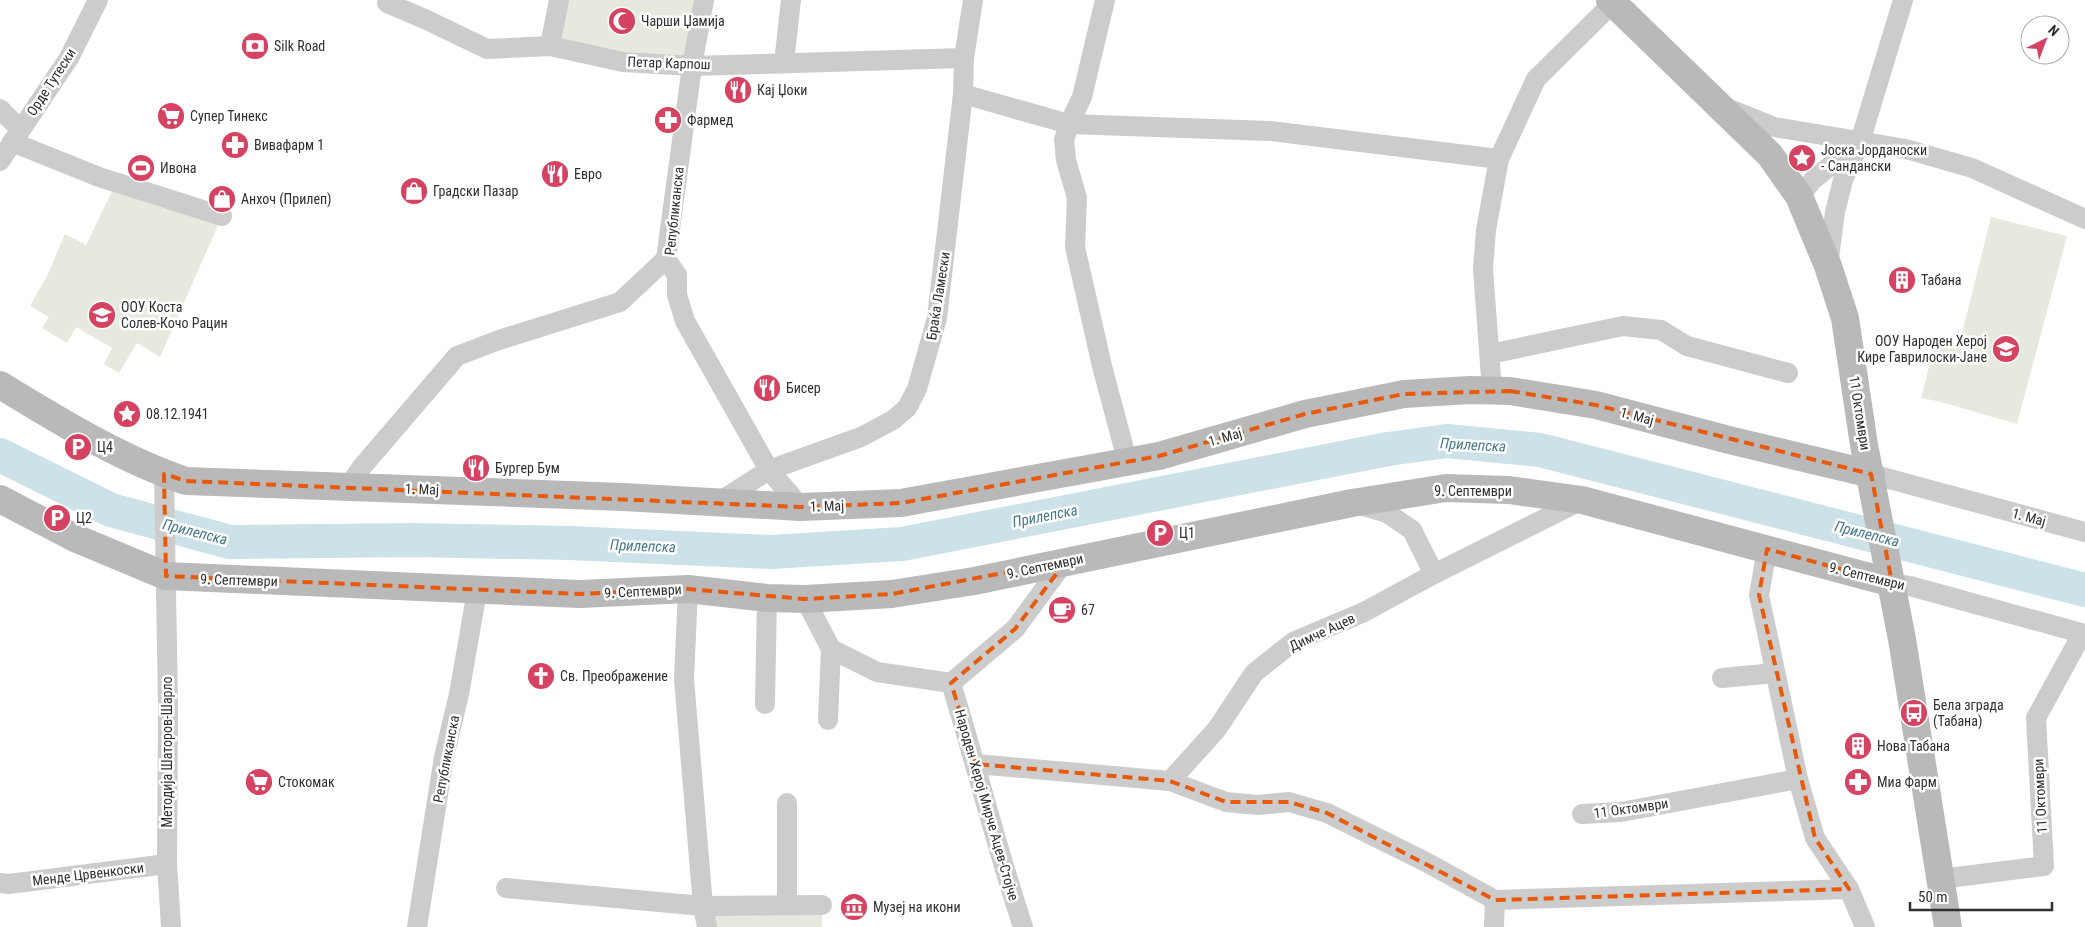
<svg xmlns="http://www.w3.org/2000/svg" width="2085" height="927" font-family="'Roboto Condensed',sans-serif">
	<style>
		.green { fill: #e6eade }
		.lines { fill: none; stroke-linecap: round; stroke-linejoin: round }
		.river { stroke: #cce1e8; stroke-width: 34 }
		.street { stroke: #ccc; stroke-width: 20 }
		.secondary { stroke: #b9b9b9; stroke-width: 28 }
		.marked { fill: none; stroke: #e8590c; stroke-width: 4; stroke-dasharray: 10 6; stroke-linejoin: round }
		.labels { text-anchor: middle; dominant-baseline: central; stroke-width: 5; stroke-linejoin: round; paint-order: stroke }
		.poi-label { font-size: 14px; fill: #2f2f2f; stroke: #fff; text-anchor: start }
		.street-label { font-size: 14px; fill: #2f2f2f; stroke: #fff }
		.water-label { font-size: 15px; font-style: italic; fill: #447889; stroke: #fff }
	</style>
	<rect width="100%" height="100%" fill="#fff"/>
	<!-- green -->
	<g class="green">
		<path d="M559,0h145l-12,66 -142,-20z"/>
		<path d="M112,191l48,16 52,12 7,4 -59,134 -23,-14 -18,30 -15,-9 8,-16 -36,-21 -9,16 -25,-15 7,-11 -19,-11 18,-32 17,-40 21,11z"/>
		<path d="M1991,217l76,19 -50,188 -80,-23 -16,-3 15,-58 23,6z"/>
		<path d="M822,905v22h-115l-4,-21z"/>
	</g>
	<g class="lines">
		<!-- river -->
		<path class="river" d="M0,455l111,55 119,32 182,-2 157,3 203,9 130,-8 486,-95 59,-8 93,9 545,140"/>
		<!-- street -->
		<g class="street">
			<path d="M388,0l-1,3 40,17 60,29 63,-3 73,16 69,4 272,-8"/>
			<path d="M704,0l-12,66 -26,193 11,16v20l8,26 84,149 32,37"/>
			<path d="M1105,0l-23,97 -13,27 -5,16 2,20 11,38 -2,49 27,119 25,94"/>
			<path d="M550,46l9,-46"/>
			<path d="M784,63l7,-63"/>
			<path d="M963,94l106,30 201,7 229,28"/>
			<path d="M1727,108l47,19 132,22 66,19 113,51"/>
			<path d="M0,109l20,20"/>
			<path d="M12,142l87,35 123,39"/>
			<path d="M0,161l69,-103 29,-58"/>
			<path d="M1799,196l15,-17 42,-34"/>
			<path d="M1828,266l7,-54 8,-32 17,-38 43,-142"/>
			<path d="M1490,354l133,-28 38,4 26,16 101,27"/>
			<path d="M1492,391l-9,-122 3,-39 13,-71 37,-80 77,-76"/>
			<path d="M164,474l4,232 -1,158 4,63"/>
			<path d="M1871,474l214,58"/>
			<path d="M349,486l12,-18 96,-112 42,-16 121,-38 46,-43"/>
			<path d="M719,502l50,-32 92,-33 32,-17 14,-12 10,-19 20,-71 26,-224 1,-36 9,-58"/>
			<path d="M1356,504l31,9 25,17 22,44"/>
			<path d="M1767,549l-8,46 39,184 17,59 34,51 16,38"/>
			<path d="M1892,583l18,3 175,48"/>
			<path d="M688,589l-4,90 19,227 4,21"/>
			<path d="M805,599l26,50 46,23 74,11 64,-54 50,-68"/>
			<path d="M1722,678l53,-5"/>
			<path d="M951,683c25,81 45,163 72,244"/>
			<path d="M765,704l2,-106"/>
			<path d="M828,720l3,-71"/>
			<path d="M976,764l194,17 56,21 32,3 31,-3 38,11 97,48 71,39 354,-11"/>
			<path d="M1170,781l47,-52 37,-56 39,-31 71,-30 70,-38 148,-74"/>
			<path d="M787,803v102"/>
			<path d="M1582,814l39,-2 177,-33"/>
			<path d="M1940,879l104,-13 -8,-148 46,-84"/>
			<path d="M0,883l9,1 158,-20"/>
			<path d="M506,888l197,18 119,-1"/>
			<path d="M417,927l27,-170 15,-63 18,-103"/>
			<path d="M1494,927l1,-27"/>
		</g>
		<!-- secondary -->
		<g class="secondary">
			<path d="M1610,0l160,155 29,41 29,70 17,52 19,127 38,194 46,288"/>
			<path d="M0,385c58,35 122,75 186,96l437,16 178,10 100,-4 258,-47 146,-42 99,-20 66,-4 40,1 86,14 133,35 142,34"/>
			<path d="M0,499l75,39 91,38 414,18 108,-5 79,9 38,1 87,-5 82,-13 378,-78 94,-15 63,2 73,10 310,83"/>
		</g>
	</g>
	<!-- marked area -->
	<path class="marked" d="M1510,391l86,14 275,69 21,109 -125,-34 -8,46 56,243 34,51 -354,11 -168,-87 -38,-11h-63l-56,-21 -194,-17 -25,-81 64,-54 51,-68 -174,33 -87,5 -117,-10 -108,5 -414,-18 -2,-102 22,7 615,26 100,-4 258,-47 146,-42 99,-20z"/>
	<!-- icons -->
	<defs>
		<symbol id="mosque-disc" viewBox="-11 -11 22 22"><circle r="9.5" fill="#d54262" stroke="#fff"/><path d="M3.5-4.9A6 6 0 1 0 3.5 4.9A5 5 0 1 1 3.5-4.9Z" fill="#fff"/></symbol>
		<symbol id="bank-disc" viewBox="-11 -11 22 22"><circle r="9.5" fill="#d54262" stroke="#fff"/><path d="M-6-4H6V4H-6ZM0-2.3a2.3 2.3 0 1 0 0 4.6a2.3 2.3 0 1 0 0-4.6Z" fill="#fff"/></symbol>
		<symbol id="restaurant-disc" viewBox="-11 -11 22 22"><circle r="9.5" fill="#d54262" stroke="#fff"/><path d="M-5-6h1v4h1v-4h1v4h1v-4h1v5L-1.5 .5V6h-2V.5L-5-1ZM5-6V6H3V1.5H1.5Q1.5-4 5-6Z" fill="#fff"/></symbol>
		<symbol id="supermarket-disc" viewBox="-11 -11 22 22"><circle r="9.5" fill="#d54262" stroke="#fff"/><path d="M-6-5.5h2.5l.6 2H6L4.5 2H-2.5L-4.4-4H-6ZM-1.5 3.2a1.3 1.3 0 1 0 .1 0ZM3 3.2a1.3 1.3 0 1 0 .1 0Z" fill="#fff"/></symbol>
		<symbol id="pharmacy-disc" viewBox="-11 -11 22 22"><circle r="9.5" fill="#d54262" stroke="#fff"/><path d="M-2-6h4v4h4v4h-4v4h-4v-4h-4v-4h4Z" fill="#fff"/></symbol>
		<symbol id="sight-disc" viewBox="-11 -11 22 22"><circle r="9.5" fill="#d54262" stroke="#fff"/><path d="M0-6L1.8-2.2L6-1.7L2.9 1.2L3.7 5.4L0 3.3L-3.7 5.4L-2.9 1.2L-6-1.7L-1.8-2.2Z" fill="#fff"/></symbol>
		<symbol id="stadium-disc" viewBox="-11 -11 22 22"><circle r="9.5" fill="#d54262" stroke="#fff"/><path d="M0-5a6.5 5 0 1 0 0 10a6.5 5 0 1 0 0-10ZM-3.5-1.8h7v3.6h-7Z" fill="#fff"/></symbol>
		<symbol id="shop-disc" viewBox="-11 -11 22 22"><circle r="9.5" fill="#d54262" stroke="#fff"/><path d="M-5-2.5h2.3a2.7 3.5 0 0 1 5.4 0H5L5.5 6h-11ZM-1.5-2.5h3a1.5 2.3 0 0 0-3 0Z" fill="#fff"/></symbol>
		<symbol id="building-disc" viewBox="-11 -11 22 22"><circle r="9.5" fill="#d54262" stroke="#fff"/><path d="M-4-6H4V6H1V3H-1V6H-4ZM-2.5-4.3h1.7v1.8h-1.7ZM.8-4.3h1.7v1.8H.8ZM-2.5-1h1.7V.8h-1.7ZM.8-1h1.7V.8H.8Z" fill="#fff"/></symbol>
		<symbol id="school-disc" viewBox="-11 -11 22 22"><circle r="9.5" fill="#d54262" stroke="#fff"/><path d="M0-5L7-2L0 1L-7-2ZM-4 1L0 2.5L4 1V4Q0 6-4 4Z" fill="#fff"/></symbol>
		<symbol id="parking-disc" viewBox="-11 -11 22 22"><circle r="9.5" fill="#d54262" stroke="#fff"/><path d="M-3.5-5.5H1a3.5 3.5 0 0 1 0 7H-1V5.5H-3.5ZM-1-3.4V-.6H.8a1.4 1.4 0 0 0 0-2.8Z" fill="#fff"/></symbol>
		<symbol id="cafe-disc" viewBox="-11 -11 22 22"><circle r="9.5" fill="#d54262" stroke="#fff"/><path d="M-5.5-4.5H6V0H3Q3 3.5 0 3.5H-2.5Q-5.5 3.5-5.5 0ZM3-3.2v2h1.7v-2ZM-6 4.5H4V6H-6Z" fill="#fff"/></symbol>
		<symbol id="church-disc" viewBox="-11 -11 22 22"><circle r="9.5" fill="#d54262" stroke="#fff"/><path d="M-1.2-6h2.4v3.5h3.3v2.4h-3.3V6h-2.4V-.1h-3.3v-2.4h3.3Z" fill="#fff"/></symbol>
		<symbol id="bus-disc" viewBox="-11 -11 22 22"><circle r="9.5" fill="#d54262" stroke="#fff"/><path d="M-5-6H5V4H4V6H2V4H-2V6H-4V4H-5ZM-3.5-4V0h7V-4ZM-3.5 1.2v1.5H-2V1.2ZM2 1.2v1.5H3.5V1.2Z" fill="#fff"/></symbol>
		<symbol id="museum-disc" viewBox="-11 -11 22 22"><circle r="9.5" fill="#d54262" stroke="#fff"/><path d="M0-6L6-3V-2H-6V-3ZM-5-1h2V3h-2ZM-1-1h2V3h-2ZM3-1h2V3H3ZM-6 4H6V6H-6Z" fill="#fff"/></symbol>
	</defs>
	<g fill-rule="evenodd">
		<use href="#mosque-disc" x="606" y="5" width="32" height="32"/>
		<use href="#bank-disc" x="239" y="30" width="32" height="32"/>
		<use href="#restaurant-disc" x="722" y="74" width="32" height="32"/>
		<use href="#supermarket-disc" x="155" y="100" width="32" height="32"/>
		<use href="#pharmacy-disc" x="652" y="104" width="32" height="32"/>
		<use href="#pharmacy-disc" x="219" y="129" width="32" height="32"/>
		<use href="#sight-disc" x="1786" y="142" width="32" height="32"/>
		<use href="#stadium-disc" x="125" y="152" width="32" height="32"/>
		<use href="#restaurant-disc" x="539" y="158" width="32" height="32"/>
		<use href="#shop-disc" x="398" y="175" width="32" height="32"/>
		<use href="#shop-disc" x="206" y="183" width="32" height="32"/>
		<use href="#building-disc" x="1886" y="264" width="32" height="32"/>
		<use href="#school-disc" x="86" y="299" width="32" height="32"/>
		<use href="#school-disc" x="1990" y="333" width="32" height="32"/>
		<use href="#restaurant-disc" x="751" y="372" width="32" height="32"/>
		<use href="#sight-disc" x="111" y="398" width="32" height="32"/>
		<use href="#parking-disc" x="62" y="431" width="32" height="32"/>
		<use href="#restaurant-disc" x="460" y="452" width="32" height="32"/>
		<use href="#parking-disc" x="41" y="502" width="32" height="32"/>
		<use href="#parking-disc" x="1144" y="517" width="32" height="32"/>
		<use href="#cafe-disc" x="1046" y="594" width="32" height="32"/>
		<use href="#church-disc" x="525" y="660" width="32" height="32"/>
		<use href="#bus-disc" x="1898" y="697" width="32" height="32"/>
		<use href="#building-disc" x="1842" y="730" width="32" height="32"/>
		<use href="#supermarket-disc" x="243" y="766" width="32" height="32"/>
		<use href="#pharmacy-disc" x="1842" y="766" width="32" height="32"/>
		<use href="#museum-disc" x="838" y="891" width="32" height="32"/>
	</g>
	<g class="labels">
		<!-- poi labels -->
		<g class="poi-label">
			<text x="641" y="21">Чарши Џамија</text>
			<text x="274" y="46">Silk Road</text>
			<text x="757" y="90">Кај Џоки</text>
			<text x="190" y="116">Супер Тинекс</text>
			<text x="687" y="120">Фармед</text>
			<text x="254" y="145">Вивафарм 1</text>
			<text x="1821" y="150">Јоска Јорданоски<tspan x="1821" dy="16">- Сандански</tspan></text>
			<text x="160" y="168">Ивона</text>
			<text x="574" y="174">Евро</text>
			<text x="433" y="191">Градски Пазар</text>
			<text x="241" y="199">Анхоч (Прилеп)</text>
			<text x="1921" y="280">Табана</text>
			<text x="121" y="307">ООУ Коста<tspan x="121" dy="16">Солев-Кочо Рацин</tspan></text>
			<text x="1987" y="341" text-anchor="end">ООУ Народен Херој<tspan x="1987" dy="16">Кире Гаврилоски-Јане</tspan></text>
			<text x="786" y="388">Бисер</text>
			<text x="146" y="414">08.12.1941</text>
			<text x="97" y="447">Ц4</text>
			<text x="495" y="468">Бургер Бум</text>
			<text x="76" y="518">Ц2</text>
			<text x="1179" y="533">Ц1</text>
			<text x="1081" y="610">67</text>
			<text x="560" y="676">Св. Преображение</text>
			<text x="1933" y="705">Бела зграда<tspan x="1933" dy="16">(Табана)</tspan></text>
			<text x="1877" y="746">Нова Табана</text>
			<text x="278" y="782">Стокомак</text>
			<text x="1877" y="782">Миа Фарм</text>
			<text x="873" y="907">Музеј на икони</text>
		</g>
		<!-- street labels -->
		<g class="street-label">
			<text transform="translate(669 63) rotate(2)">Петар Карпош</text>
			<text transform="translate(51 82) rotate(-57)">Орде Тутески</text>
			<text transform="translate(674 211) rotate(-84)">Републиканска</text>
			<text transform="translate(938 296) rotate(-81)">Браќа Ламески</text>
			<text transform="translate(1860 413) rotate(81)">11 Октомври</text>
			<text transform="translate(1637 416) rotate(15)">1. Мај</text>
			<text transform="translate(1225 437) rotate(-16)">1. Мај</text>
			<text transform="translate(422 489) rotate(2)">1. Мај</text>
			<text x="1473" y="491">9. Септември</text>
			<text transform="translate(827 506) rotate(-2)">1. Мај</text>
			<text transform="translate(2029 517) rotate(15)">1. Мај</text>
			<text transform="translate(1045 566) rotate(-12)">9. Септември</text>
			<text transform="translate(1867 576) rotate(14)">9. Септември</text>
			<text transform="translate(239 580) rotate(2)">9. Септември</text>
			<text transform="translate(643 591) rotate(-3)">9. Септември</text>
			<text transform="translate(1322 632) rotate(-25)">Димче Ацев</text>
			<text transform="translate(167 752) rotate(-90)">Методија Шаторов-Шарло</text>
			<text transform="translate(446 759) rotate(-79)">Републиканска</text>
			<text transform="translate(2040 796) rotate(-93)">11 Октомври</text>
			<text transform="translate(987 805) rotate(74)">Народен Херој Мирче Ацев-Стојче</text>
			<text transform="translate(1631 808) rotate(-8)">11 Октомври</text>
			<text transform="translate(88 874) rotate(-7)">Менде Црвенкоски</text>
		</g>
		<!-- water labels -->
		<g class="water-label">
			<text transform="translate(1473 445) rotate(3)">Прилепска</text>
			<text transform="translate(1045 516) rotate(-11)">Прилепска</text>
			<text transform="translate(195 532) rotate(14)">Прилепска</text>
			<text transform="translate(1867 534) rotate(14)">Прилепска</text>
			<text transform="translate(643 546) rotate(2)">Прилепска</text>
		</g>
	</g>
	<!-- north arrow -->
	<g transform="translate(2045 40) rotate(42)"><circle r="24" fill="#ffffff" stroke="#acacac"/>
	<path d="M0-4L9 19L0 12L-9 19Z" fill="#d54262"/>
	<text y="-8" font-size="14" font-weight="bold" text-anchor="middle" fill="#2f2f2f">N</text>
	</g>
	<!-- scale -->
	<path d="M1910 902v8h142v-8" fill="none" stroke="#2f2f2f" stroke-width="2.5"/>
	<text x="1918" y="902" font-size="15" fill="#2f2f2f" stroke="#ffffff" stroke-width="4" paint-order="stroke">50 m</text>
</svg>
